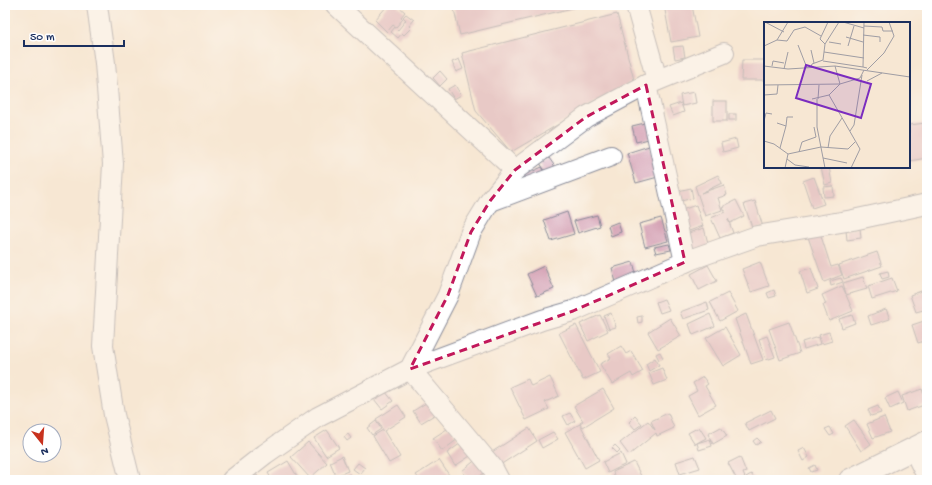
<svg xmlns="http://www.w3.org/2000/svg" width="932" height="485" font-family="'Gochi Hand',sans-serif">
	<style>
		.building { fill: #d6a4b6 }
		.lines { fill: none; stroke-linecap: round; stroke-linejoin: round }
		.minor-casing { stroke: #898b98; stroke-width: 22 }
		.major-casing { stroke: #898b98; stroke-width: 24 }
		.minor { stroke: #fff; stroke-width: 20 }
		.major { stroke: #fff; stroke-width: 22 }
		.marked { fill: none; stroke: #c2185b; stroke-width: 3; stroke-dasharray: 8 5; stroke-linejoin: round }
		.inset-road { fill: none; stroke: #9f9da4; stroke-width: 1 }
		.view { fill: #7b2cbf; fill-opacity: 0.15; stroke: #7b2cbf; stroke-width: 2 }
		.inset-edge { fill: none; stroke: #1b2f5e; stroke-width: 2 }
	</style>
	<rect width="100%" height="100%" fill="#fff"/>
	<filter id="ink" filterUnits="userSpaceOnUse"><feTurbulence type="fractalNoise" baseFrequency=".025" numOctaves="2"/><feDisplacementMap in="SourceGraphic" scale="8" xChannelSelector="R" yChannelSelector="G"/><feConvolveMatrix kernelMatrix="1 2 1 2 8 2 1 2 1" color-interpolation-filters="sRGB"/></filter>
	<filter id="wash" filterUnits="userSpaceOnUse"><feTurbulence type="fractalNoise" baseFrequency=".012" numOctaves="4" result="noise"/><feDisplacementMap in="SourceGraphic" scale="16" xChannelSelector="R" yChannelSelector="G"/><feGaussianBlur stdDeviation="0.9" result="paint"/><feColorMatrix in="noise" values="0 0 0 0 0 0 0 0 0 0 0 0 0 0 0 0 0 1.4 0 .05"/><feComposite in="paint" operator="in"/></filter>
	<g filter="url(#wash)">
		<rect width="100%" height="100%" fill="#f7e7d3"/>
		<g id="blocks">
			<!-- building -->
			<g class="building">
				<path d="M388,5h9l8,7 -4,5 2,2 -7,8 -3,-2 -6,7 -12,-12z"/>
				<path d="M453,5h128v1l-121,29z"/>
				<path d="M664,5h28l6,32 -27,5z"/>
				<path d="M406,14l8,6 -5,6 2,2 -7,7 -2,-2 -4,5 -7,-6 4,-5 3,3 8,-10 -3,-3z"/>
				<path d="M617,14l17,66 -123,72 -35,-41 -14,-58z"/>
				<path d="M683,46l2,11 -10,2 -2,-12z"/>
				<path d="M459,59l4,10 -7,3 -4,-10z"/>
				<path d="M742,60h23v20h-24z"/>
				<path d="M440,71l7,8 -7,7 -7,-8z"/>
				<path d="M455,85l6,10 -7,4 -6,-10z"/>
				<path d="M694,92l2,11 -14,3 -2,-11z"/>
				<rect x="713" y="101" width="14" height="20"/>
				<path d="M681,103l3,9 -11,4 -4,-9z"/>
				<rect x="729" y="114" width="7" height="6"/>
				<path d="M649,122l4,16 -17,4 -4,-16z"/>
				<path d="M926,123l1,35 -18,3v-36z"/>
				<path d="M736,139l2,9 -15,4 -2,-9z"/>
				<path d="M649,146l9,31 -22,6 -9,-30z"/>
				<path d="M549,158l7,10 -9,6 -7,-11z"/>
				<path d="M542,167l4,7 -24,12 -4,-8z"/>
				<path d="M821,167h8l3,16 -7,2z"/>
				<path d="M718,175l4,8 -21,10 23,-8 3,10 -9,3 4,12 -17,6 -10,-30z"/>
				<path d="M814,177l10,27 -12,4 -9,-27z"/>
				<path d="M833,186l1,10 -10,1 -1,-10z"/>
				<path d="M691,188l2,10 -16,4 -3,-10z"/>
				<path d="M736,200l8,16 -14,7 -2,-4 5,14 -13,5 -9,-20 14,-6 -3,-5z"/>
				<path d="M755,201l8,26 -10,3 -9,-26z"/>
				<path d="M696,205l7,21 -17,6 -7,-21z"/>
				<path d="M567,212l7,22 -23,7 -7,-21z"/>
				<path d="M597,215l3,11 -22,7 -4,-12z"/>
				<path d="M661,218l7,23 -23,6 -6,-23z"/>
				<path d="M618,222l3,10 -10,4 -3,-10z"/>
				<path d="M704,228l5,19 -16,4 -5,-18z"/>
				<path d="M860,228l1,10 -14,2 -1,-10z"/>
				<path d="M820,233l11,34 7,-2 4,10 -18,7 -16,-45z"/>
				<path d="M669,244l2,6 -15,3 -2,-6z"/>
				<path d="M877,252l5,14 -38,13 -5,-14z"/>
				<path d="M633,262l4,15 -21,5 -4,-14z"/>
				<path d="M760,262l9,24 -18,6 -9,-23z"/>
				<path d="M708,265l9,16 -18,9 -8,-16z"/>
				<path d="M544,266l10,23 -17,7 -10,-22z"/>
				<path d="M811,268l7,21 -11,4 -7,-22z"/>
				<path d="M888,271l1,6 -7,2 -2,-6z"/>
				<path d="M863,277l4,12 -21,6 7,16 -24,10 -6,-16 3,-1 -4,-9 20,-9 4,8 -3,-11z"/>
				<path d="M841,278l2,4 -12,4 -1,-5z"/>
				<path d="M892,278l5,13 -25,8 -4,-13z"/>
				<path d="M927,289v20l-11,3 -6,-17z"/>
				<path d="M774,290l2,6 -7,2 -2,-5z"/>
				<path d="M728,293l10,18 -18,10 -10,-19z"/>
				<path d="M664,299l5,11 -9,3 -4,-11z"/>
				<path d="M707,302l2,8 -26,9 -3,-7z"/>
				<path d="M886,309l4,10 -19,6 -3,-9z"/>
				<path d="M611,313l5,14 -7,2 -5,-13z"/>
				<path d="M710,314l5,12 -22,9 -4,-11z"/>
				<path d="M746,314l17,46 -12,4 -16,-45z"/>
				<path d="M600,315l8,16 -20,10 -8,-17z"/>
				<path d="M852,315l3,8 -13,5 -3,-9z"/>
				<path d="M642,316v6l-4,1 -1,-6z"/>
				<path d="M670,318l11,18 -23,13 -10,-17z"/>
				<path d="M927,320v20l-9,3 -6,-18z"/>
				<path d="M789,322l11,31 -20,7 -11,-31z"/>
				<path d="M576,325l24,47 -17,8 -24,-47z"/>
				<path d="M725,327l16,28 -18,11 -17,-28z"/>
				<path d="M829,332l3,9 -10,3 -3,-9z"/>
				<path d="M767,336l8,21 -9,3 -7,-21z"/>
				<path d="M818,337l2,7 -16,5 -2,-7z"/>
				<path d="M621,346l5,8 5,-3 12,20 -10,6 -2,-4 -19,11 -12,-20 11,-6 -3,-4z"/>
				<path d="M660,352l3,6 -4,2 -3,-6z"/>
				<path d="M655,358l4,7 -10,6 -3,-7z"/>
				<path d="M662,368l5,12 -13,5 -5,-12z"/>
				<path d="M550,377l9,19 -14,6 4,7 -23,11 -16,-33 18,-8 3,7z"/>
				<path d="M703,377l5,7 -3,2 11,19 -18,10 -10,-19 9,-5 -4,-8z"/>
				<path d="M603,389l11,19 -31,19 -3,-4 3,-2 -9,-15z"/>
				<path d="M922,389l5,15 -20,7 -5,-15z"/>
				<path d="M385,391l8,10 -11,8 -8,-10z"/>
				<path d="M898,392l5,11 -13,6 -5,-11z"/>
				<path d="M434,398l7,13 -20,12 -8,-12z"/>
				<path d="M398,405l8,12 -22,14 16,26 -11,6 -16,-27 10,-6 -7,-11z"/>
				<path d="M878,406l3,7 -10,3 -3,-6z"/>
				<path d="M771,410l4,8 -26,13 -4,-8z"/>
				<path d="M570,413l5,8 -7,4 -5,-9z"/>
				<path d="M668,413l6,15 -17,8 -1,-3 -27,22 -9,-12 28,-22 7,9 -4,-9z"/>
				<path d="M635,416l7,8 -7,5 -6,-7z"/>
				<path d="M884,417l6,15 -17,6 -6,-14z"/>
				<path d="M854,420l17,24 -10,7 -16,-25z"/>
				<path d="M376,421l5,8 -9,6 -5,-7z"/>
				<path d="M580,424l19,36 -14,8 -20,-36z"/>
				<path d="M450,427l8,12 -16,12 -9,-13z"/>
				<path d="M699,427l7,11 -9,5 13,-4 2,7 -13,4 -2,-7 -2,1 -7,-11z"/>
				<path d="M721,427l6,9 -14,8 -5,-10z"/>
				<path d="M830,427l4,7 -4,2 -5,-7z"/>
				<path d="M529,428l8,13 -37,24 -8,-13z"/>
				<path d="M327,430l12,18 -13,8 -12,-18z"/>
				<path d="M553,432l5,7 -16,9 -4,-8z"/>
				<path d="M348,434l3,4 -4,3 -3,-4z"/>
				<path d="M757,438l4,4 -5,3 -3,-4z"/>
				<path d="M464,441l9,13 -18,12 -8,-13z"/>
				<path d="M308,442l19,21 -17,15 -19,-21z"/>
				<path d="M615,445l5,5 -3,3 -5,-5z"/>
				<path d="M804,448l5,9 -6,4 -5,-10z"/>
				<path d="M621,453l5,11 -18,9 -5,-11z"/>
				<path d="M342,456l6,15 -12,5 -6,-14z"/>
				<path d="M695,456l5,12 -20,6 -4,-12z"/>
				<path d="M740,457l6,15 -3,1 3,7h-9l-9,-17z"/>
				<path d="M478,458l9,12 -11,10h-6l-8,-9z"/>
				<path d="M439,460l12,18 -2,2h-29l-4,-5z"/>
				<path d="M288,461l10,17 -5,2h-21l-4,-7z"/>
				<path d="M634,462l9,18h-28l-2,-8z"/>
				<path d="M358,463l7,5 -5,6 -7,-5z"/>
				<path d="M815,465l2,5 -6,2 -2,-4z"/>
				<path d="M350,474l3,6h-11l-1,-2z"/>
				<path d="M751,474l5,6h-8l-2,-3z"/>
				<path d="M257,475l3,5h-12z"/>
			</g>
		</g>
	</g>
	<g filter="url(#ink)">
		<use href="#blocks" fill-opacity="0" stroke="#898b98" stroke-width="1"/>
		<g class="lines">
			<defs>
				<g id="minor">
					<path d="M97,5l8,58 8,101 -10,182 11,69 16,65"/>
					<path d="M336,5l179,165"/>
					<path d="M636,5l21,75"/>
					<path d="M646,85l39,177"/>
					<path d="M491,201l120,-45"/>
					<path d="M913,448l14,28"/>
					<path d="M232,480l33,-26 53,-37 92,-48 38,-74 23,-63 19,-31 25,-31 71,-53 60,-32 78,-32"/>
					<path d="M499,480l-7,-13 -82,-98 132,-49 31,-9 119,-52 65,-23 96,-16 74,-16"/>
				</g>
				<path id="major" d="M850,480l77,-38"/>
			</defs>
			<!-- minor casing -->
			<use href="#minor" class="minor-casing"/>
			<!-- major casing -->
			<use href="#major" class="major-casing"/>
			<!-- minor -->
			<use href="#minor" class="minor"/>
			<!-- major -->
			<use href="#major" class="major"/>
		</g>
	</g>
	<!-- marked area -->
	<path d="M0 0H932V485H0ZM646,85l39,177 -112,49 -163,58 38,-74 23,-63 19,-31 25,-31 71,-53z" fill="#f7e7d3" fill-opacity=".55" fill-rule="evenodd"/>
	<path class="marked" d="M646,85l39,177 -112,49 -163,58 38,-74 23,-63 19,-31 25,-31 71,-53z"/>
	<!-- overview -->
	<g transform="translate(764 22)">
		<rect width="146" height="146" fill="#f7e7d3"/>
		<path class="inset-road" d="M1,0l19,10M79,0l21,6M100,0l-1,45 4,1M100,4l18,1 1,4h10M99,13l17,2v5M82,15l17,5M13,18l10,1 7,-11 11,-3 16,9M65,20l12,2M61,22l14,-22M34,23l9,23M0,24l13,-6 11,-18M84,24l6,-20M47,28l3,13M60,30l40,6M59,39l40,6M0,44l24,3 47,-3 75,11M8,44l1,-5 11,2M47,45l1,-3 11,-4 2,-16 -5,-5 8,-17M20,47l4,-17M103,48l17,-17 10,-17 -5,-14M103,59l15,-8M0,63l76,-1 -5,-18M0,73l13,-1 1,-9M65,73l31,54 -9,19M48,77l17,-4 11,-11 20,-6 4,-8M53,77v28l8,41M54,77l1,-14M0,99l2,-8 6,1M13,101l9,3 -6,22M22,104l1,-9h6M86,109l4,-6 8,-50M0,119l10,3 14,10 -3,14M64,126l2,-12 12,-18M35,130l3,-10 14,-5 -2,-10M24,132l33,-7 27,2 7,-7M59,136l24,5M23,137l8,6 14,2"/>
		<path class="view" d="M42,43l65,19 -10,34 -65,-20z"/>
		<rect width="146" height="146" class="inset-edge"/>
	</g>
	<!-- margin -->
	<rect width="932" height="485" fill="none" stroke="#fff" stroke-width="20"/>
	<!-- north arrow -->
	<g transform="translate(42 443) rotate(163)"><circle r="19" fill="#ffffff" stroke="#a4acbf"/>
	<path d="M0-3L7 15L0 10L-7 15Z" fill="#c8321e"/>
	<text y="-6" font-size="11" font-weight="bold" text-anchor="middle" fill="#1b2f5e">N</text>
	</g>
	<!-- scale -->
	<path d="M24 40v6h100v-6" fill="none" stroke="#1b2f5e" stroke-width="2"/>
	<text x="30" y="40" font-size="12" fill="#1b2f5e" stroke="#ffffff" stroke-width="3" paint-order="stroke">50 m</text>
</svg>
